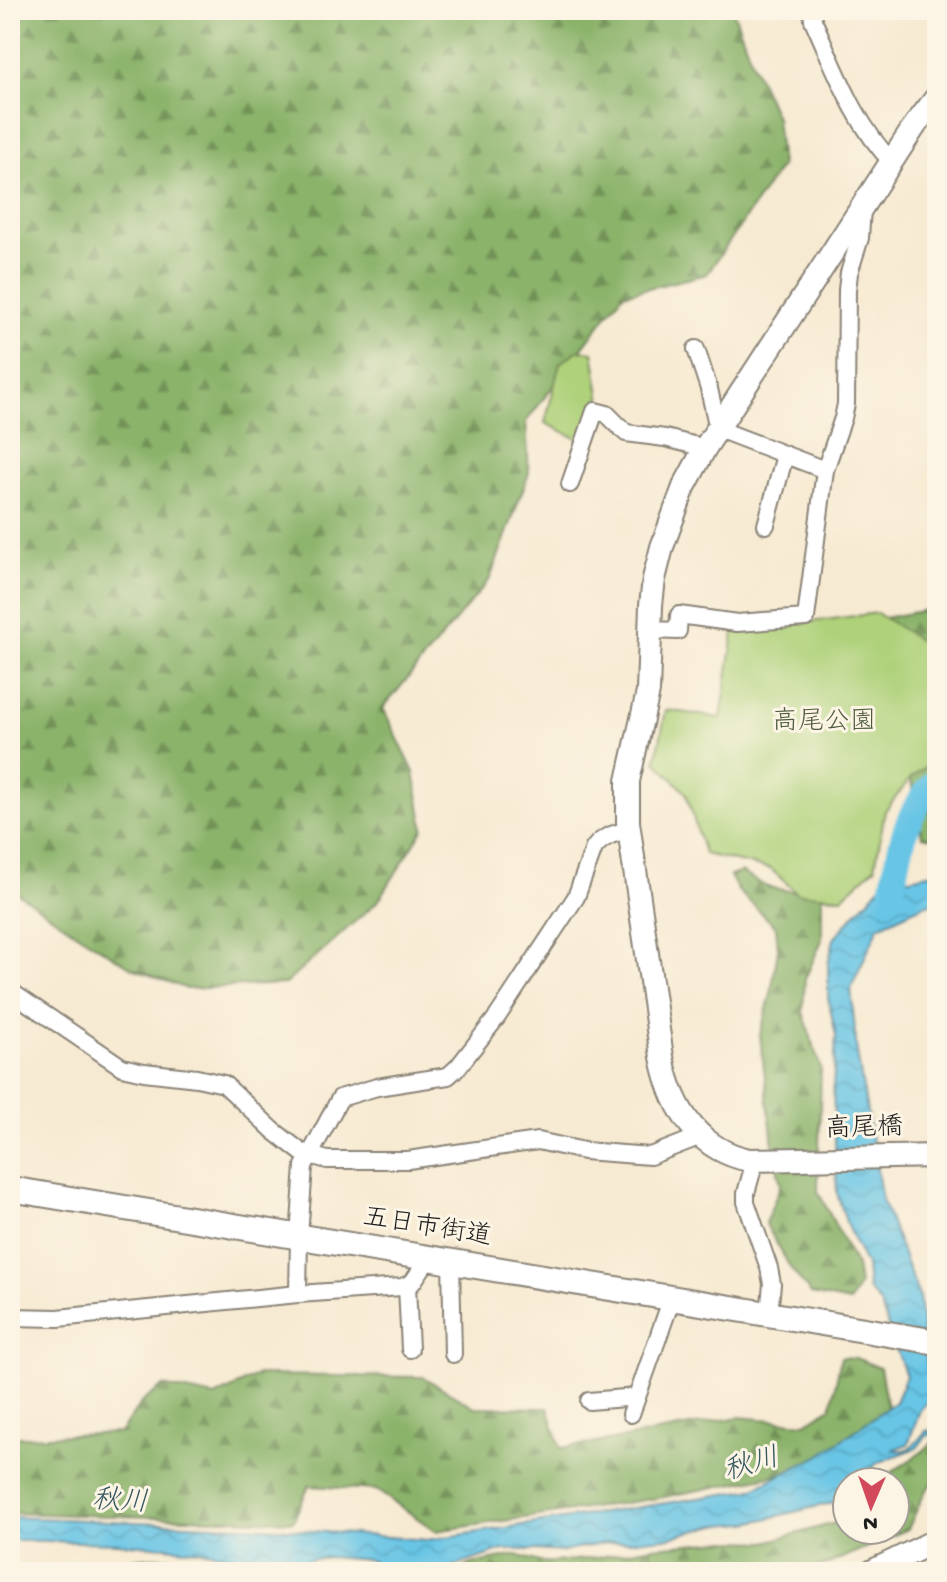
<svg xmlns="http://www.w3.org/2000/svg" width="947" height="1582" font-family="'Gochi Hand','Klee One',sans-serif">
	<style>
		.forest { fill: url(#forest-firs); stroke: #546843; stroke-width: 2 }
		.green { fill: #afd17a; stroke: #66764b; stroke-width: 2 }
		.water { fill: url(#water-waves); stroke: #427080; stroke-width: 2 }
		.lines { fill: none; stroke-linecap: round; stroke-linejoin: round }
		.river { stroke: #67c5e5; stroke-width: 26 }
		.street-casing { stroke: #8a8377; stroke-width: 20 }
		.secondary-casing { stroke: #8a8377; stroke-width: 26 }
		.primary-casing { stroke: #8a8377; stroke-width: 28 }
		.street { stroke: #fff; stroke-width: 16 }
		.secondary { stroke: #fff; stroke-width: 22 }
		.primary { stroke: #fff; stroke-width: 24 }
		.labels { text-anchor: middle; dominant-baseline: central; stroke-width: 6; stroke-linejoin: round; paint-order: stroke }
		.park-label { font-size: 26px; fill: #4f5b3d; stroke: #fcf5e5 }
		.street-label { font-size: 26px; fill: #1c1c1c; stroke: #fcf5e5 }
		.water-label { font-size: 28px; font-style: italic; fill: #365762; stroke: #fcf5e5 }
	</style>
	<defs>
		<pattern id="forest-firs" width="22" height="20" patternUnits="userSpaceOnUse" patternTransform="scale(2)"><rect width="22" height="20" fill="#8bb36a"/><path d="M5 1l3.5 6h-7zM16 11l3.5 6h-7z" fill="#719156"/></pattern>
		<pattern id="water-waves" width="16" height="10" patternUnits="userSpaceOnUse" patternTransform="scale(2)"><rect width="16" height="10" fill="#67c5e5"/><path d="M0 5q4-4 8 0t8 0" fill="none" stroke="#59a9c4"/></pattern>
	</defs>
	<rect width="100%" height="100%" fill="#fcf5e5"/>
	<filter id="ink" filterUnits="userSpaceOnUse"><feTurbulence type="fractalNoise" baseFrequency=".0125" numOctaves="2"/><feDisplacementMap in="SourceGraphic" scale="16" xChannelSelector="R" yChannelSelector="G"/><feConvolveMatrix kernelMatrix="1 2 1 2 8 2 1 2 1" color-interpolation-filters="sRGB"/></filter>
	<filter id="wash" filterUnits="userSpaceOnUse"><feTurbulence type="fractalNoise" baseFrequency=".006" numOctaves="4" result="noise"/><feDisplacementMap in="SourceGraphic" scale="32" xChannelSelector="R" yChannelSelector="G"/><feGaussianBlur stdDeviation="1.8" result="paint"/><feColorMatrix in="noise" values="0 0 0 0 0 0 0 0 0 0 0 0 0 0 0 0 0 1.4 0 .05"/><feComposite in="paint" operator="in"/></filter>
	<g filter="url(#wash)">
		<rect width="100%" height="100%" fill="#f7ead2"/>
		<!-- forest -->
		<g class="forest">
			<path d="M10,10h723l20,55 23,52 5,49 -74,108 -84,20 -97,128 3,51 -39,106 -107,129 31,64 10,56 -45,72 -94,84 -98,5 -55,-21 -51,-32 -71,-48z"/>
			<path d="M937,608v231l-15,-3 -44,-217z"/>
			<path d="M704,854l171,13 -33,30 -20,-1v44l-17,39 -2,33 18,57 -3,122 38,75 3,19 -9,17 -39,-8 -20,-25 -26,-46 16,-38 -7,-32 -14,-118 11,-41 7,-45 -2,-22 -38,-36 -8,-15 11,-4 26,15 29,5 -25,-23z"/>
			<path d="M841,1357l15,1 24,10 8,43 -76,57 -153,30 -223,33 -60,-41 -67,-4 -16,35 -283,-8v-79l14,3 96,-4 21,-30 22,-17 52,11 43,-22 165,2 52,30 73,1 13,40 47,-7 131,-24 66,6 26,-16z"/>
			<path d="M937,1437v40l-12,15 -17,37 -82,36 -35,7h-337l18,-8 45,-9 26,8 52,-5 57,-11 72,-6 42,1 76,-21 5,-4v13h48v-48h-14c17,-18 41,-25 56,-45z"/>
			<path d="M218,1556l63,8 72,2 22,6h-285l16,-10 44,-5 44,1z"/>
		</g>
		<!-- green -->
		<g class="green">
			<path d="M579,350l14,2 8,49 -14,42 -42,-20 15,-60z"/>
			<path d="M877,613l60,39v106l-26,20 -26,33 -10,56 -33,30 -45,-4 -26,-24 -67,-15 -18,-61 -30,-32 10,-51 55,8 14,-92 74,-4z"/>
		</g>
		<!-- water -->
		<path class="water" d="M937,872v30l-11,2 -47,22 -28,62 6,65 25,147 37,96 8,73 10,7v24l-7,-1 -10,11 -12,34 -14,5c15,6 23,-8 32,-18l8,-1 3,-11v11l-2,3 -9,3 -9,12 -40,15 -18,19h-12v14l-11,6 -88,21 -31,2 -51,13 -61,5 -43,9 -28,-2h-31l-66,22h-44l-24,-12 -41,-3 -51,7 -76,-14 -85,-7 -106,-3v-23l253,10 164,13 323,-50 69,-34 76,-54 11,-26 -26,-72 -12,-15 -2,-23 -18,-38 -11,-35 -4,-106 3,-51 -8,-38v-34l6,-25 19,-23 30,-32z"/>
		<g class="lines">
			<!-- river -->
			<path class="river" d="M891,896c9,-46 11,-80 46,-116"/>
		</g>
	</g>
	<g filter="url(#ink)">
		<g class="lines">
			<defs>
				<g id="street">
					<path d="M812,10l1,10c22,48 41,103 79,142"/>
					<path d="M696,349l13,40 9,40 107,41"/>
					<path d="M570,484l25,-73 12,3 19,19 39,5 40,10"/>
					<path d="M766,525l19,-70"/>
					<path d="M650,630l28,1 1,-16 58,8 69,-5 19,-148 18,-52 3,-14 1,-114 2,-17 11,-35 2,-29"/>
					<path d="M10,991l112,76 22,5 53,6 27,6 50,47 27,21 26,8h81l130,-19 46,10 66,5 51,-20"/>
					<path d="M755,1161l-9,32v9l23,66 3,16 -3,30"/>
					<path d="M451,1262l2,92"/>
					<path d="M407,1286l3,63"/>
					<path d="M298,1294l1,-57 5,-71 36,-68 37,-11 71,-11 10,-9 39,-50 79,-120 18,-49c9,-12 21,-15 35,-18"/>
					<path d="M10,1317l48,1 240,-24 104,-7 10,-4 17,-25"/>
					<path d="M589,1401l48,-4"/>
					<path d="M631,1414l41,-116"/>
				</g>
				<g id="secondary">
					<path d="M937,97l-21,27 -211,324 -21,39 -22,60 -8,32 -3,26 -3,87 -20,89v41l34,235c10,50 34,92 87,103l188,-4"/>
					<path d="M871,1572l66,-32"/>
				</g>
				<path id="primary" d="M10,1189l927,153"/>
			</defs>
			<!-- street casing -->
			<use href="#street" class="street-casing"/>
			<!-- secondary casing -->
			<use href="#secondary" class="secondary-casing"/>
			<!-- primary casing -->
			<use href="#primary" class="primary-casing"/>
			<!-- street -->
			<use href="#street" class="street"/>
			<!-- secondary -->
			<use href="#secondary" class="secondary"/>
			<!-- primary -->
			<use href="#primary" class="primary"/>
		</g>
	</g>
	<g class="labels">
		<!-- park labels -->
		<g class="park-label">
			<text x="824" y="723">高尾公園</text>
		</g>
		<!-- street labels -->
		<g class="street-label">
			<text transform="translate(864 1130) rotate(-2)">高尾橋</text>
			<text transform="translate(427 1229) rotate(9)">五日市街道</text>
		</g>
		<!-- water labels -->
		<g class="water-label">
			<text transform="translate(752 1466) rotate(-16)">秋川</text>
			<text transform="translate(120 1503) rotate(3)">秋川</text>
		</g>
	</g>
	<!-- margin -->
	<rect width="947" height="1582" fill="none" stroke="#fcf5e5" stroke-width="40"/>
	<!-- north arrow -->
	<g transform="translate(871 1506) rotate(182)"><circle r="38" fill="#fcf5e5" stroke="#a29e95" stroke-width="2"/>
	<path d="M0-6L14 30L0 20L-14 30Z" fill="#d1495b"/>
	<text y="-12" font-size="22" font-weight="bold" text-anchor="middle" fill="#1c1c1c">N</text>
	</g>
</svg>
